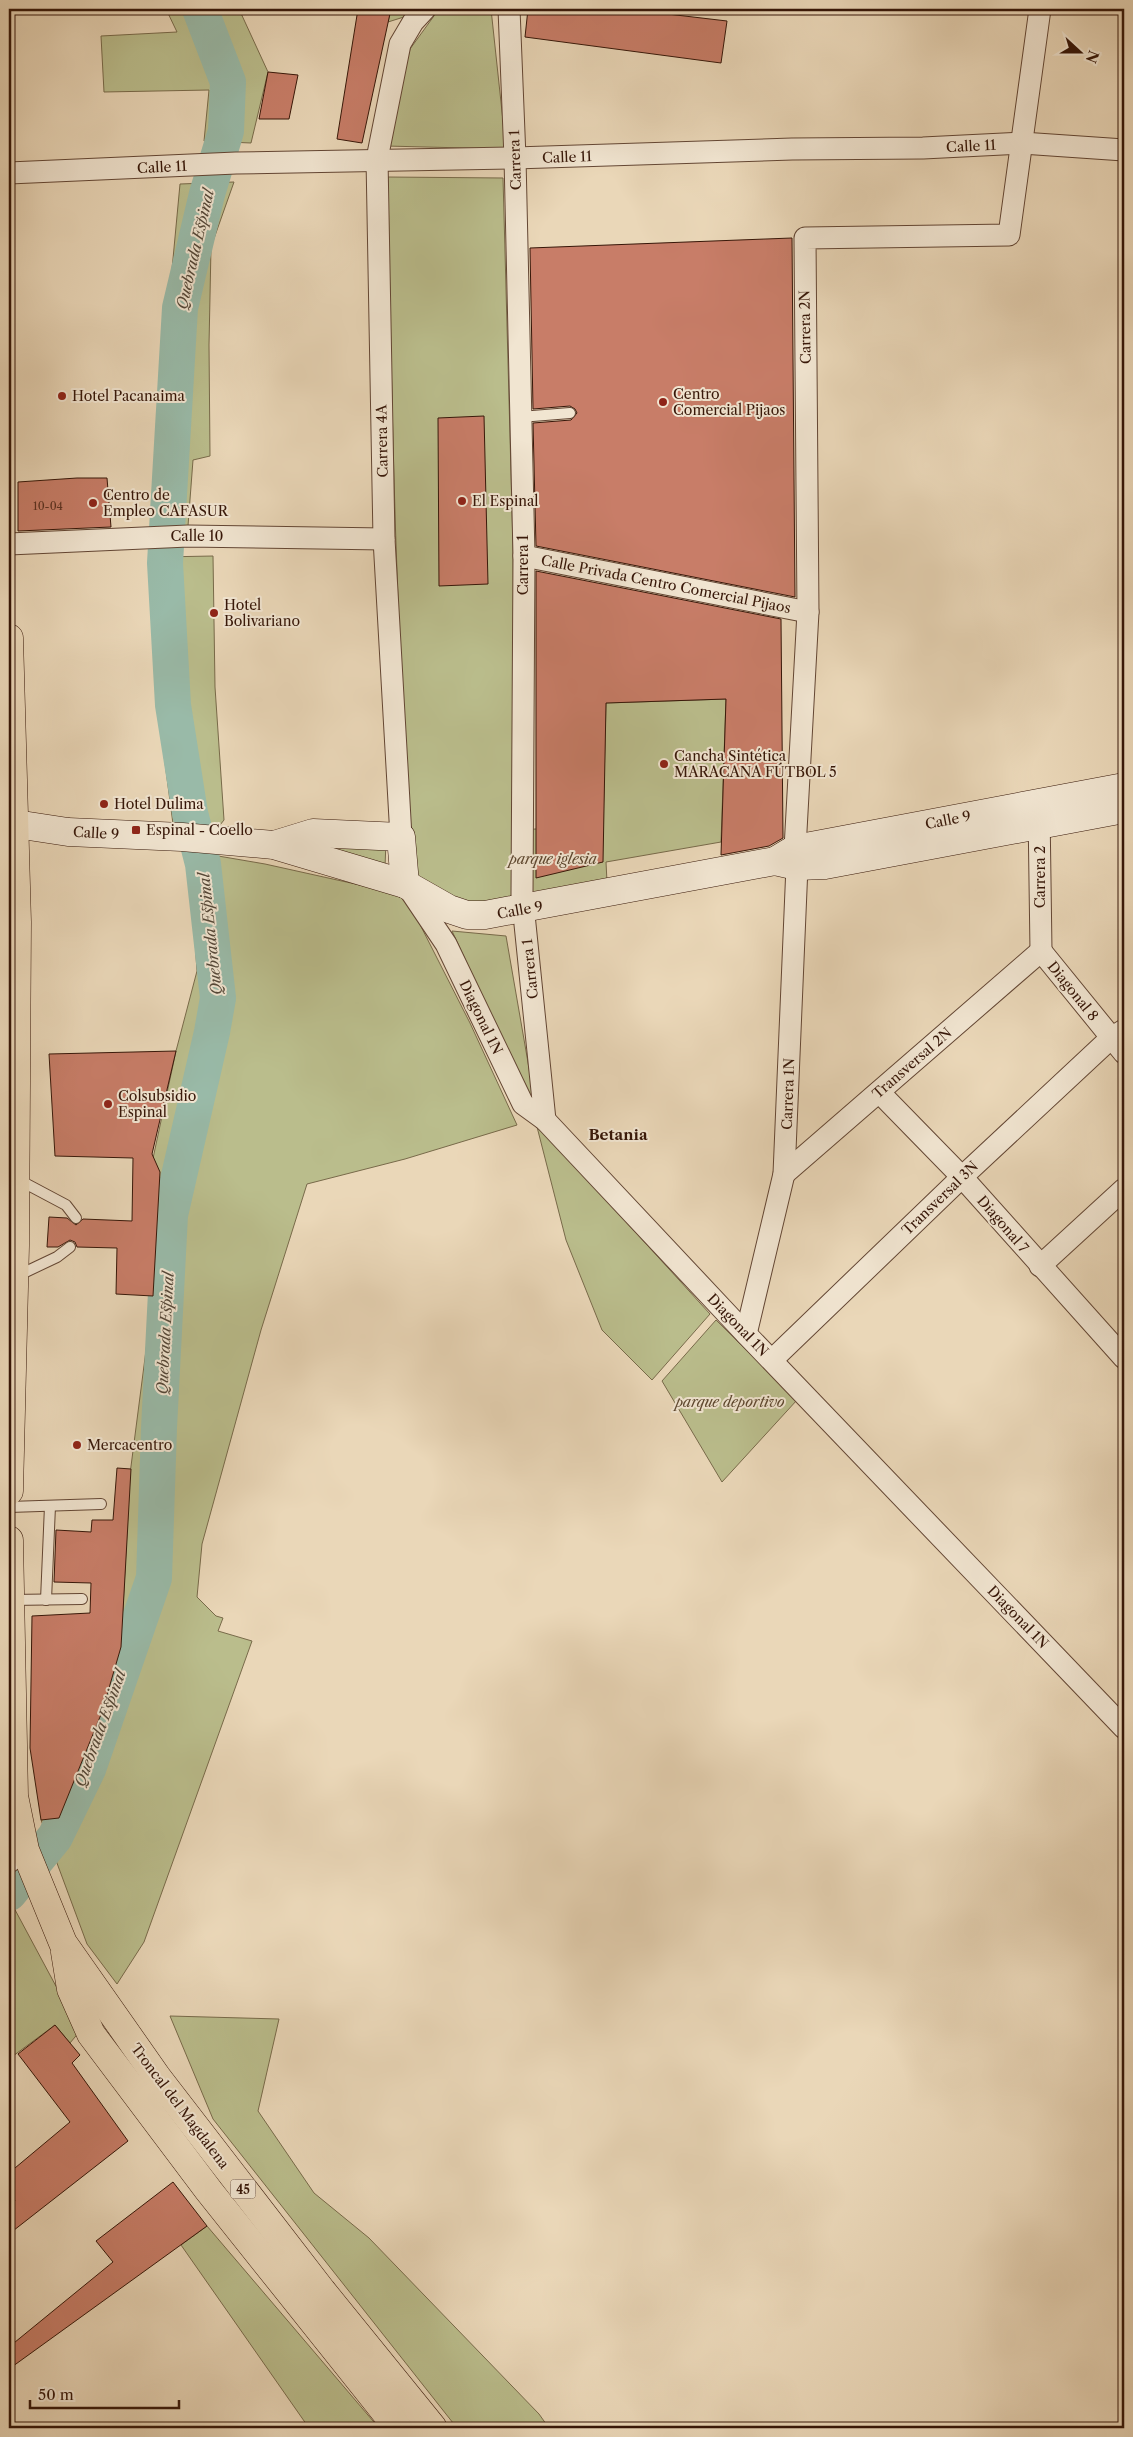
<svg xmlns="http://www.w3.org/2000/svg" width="1133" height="2437" font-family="'Libre Caslon Text',serif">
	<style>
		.green { fill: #babd8c; stroke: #786a4a }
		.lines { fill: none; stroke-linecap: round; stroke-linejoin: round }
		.river { stroke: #99baa8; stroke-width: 36 }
		.building { fill: #c87d68; stroke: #361608 }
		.lane-casing { stroke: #634634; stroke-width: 12 }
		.street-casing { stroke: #634634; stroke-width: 23 }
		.secondary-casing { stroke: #361608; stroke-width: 29 }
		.primary-casing { stroke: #361608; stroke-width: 29 }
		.lane { stroke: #f1e5d1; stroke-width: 10 }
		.street { stroke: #f1e5d1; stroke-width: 21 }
		.secondary { stroke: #f1e5d1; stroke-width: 28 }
		.primary { stroke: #ead7b8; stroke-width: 28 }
		.poi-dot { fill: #8f2418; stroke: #f1e5d1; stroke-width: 2 }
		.labels { text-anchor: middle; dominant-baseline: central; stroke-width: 4; stroke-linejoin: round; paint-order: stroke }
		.number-label { font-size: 11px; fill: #5a3020 }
		.shield { fill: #f1e5d1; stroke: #6e5444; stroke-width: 1 }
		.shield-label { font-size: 12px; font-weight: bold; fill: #361608 }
		.street-label { font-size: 14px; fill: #361608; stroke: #f1e5d1 }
		.poi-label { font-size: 14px; fill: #361608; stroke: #f1e5d1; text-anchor: start }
		.park-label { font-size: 14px; font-style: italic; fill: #5e4830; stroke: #f1e5d1 }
		.water-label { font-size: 15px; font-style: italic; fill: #544738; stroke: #f1e5d1 }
		.neighbourhood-label { font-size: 15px; font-weight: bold; fill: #361608; stroke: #f1e5d1 }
	</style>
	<rect width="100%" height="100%" fill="#ead7b8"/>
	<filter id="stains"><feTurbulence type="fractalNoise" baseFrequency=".004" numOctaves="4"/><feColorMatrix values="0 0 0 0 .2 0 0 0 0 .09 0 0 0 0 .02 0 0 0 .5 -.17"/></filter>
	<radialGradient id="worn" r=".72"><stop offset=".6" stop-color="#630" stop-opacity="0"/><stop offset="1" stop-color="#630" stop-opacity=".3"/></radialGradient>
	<!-- green -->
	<g class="green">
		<path d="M166,9h73l29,63 -17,71 -47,-2 5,-51 -105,2 -3,-56 76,-4z"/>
		<path d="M391,9h23l-7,7 -19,6z"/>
		<path d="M439,9h52l15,140 -120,-3 24,-97z"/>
		<path d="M388,177l115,1 10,369 4,358 -50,2 -55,-26c-15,-235 -21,-469 -24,-704z"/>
		<path d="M234,182l-23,65 -2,98 1,111 -17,4 -5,66h-29l9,-145v-69l12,-128z"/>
		<path d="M213,556l2,131 9,133 -4,5 -47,-1 -14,-107 5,-49 -4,-111z"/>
		<path d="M726,699l-5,143 -115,20 1,20 -85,13v-65l81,-6 3,-121z"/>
		<path d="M386,841l-1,26 -62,-23z"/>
		<path d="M189,851l76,13 140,31 65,128 47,102 -112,34 -98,25 -46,146 -59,214 -5,53 19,19 7,2 -5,13 34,10 -108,301 -27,42 -30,-40 -46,-124 18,-2 43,-106 19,-66 9,-172 23,-178 7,-119h-11l27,-126 21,-80z"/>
		<path d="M452,931l54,5 28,161h-5z"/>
		<path d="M536,1123l174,191 -58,66 -50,-50 -36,-90z"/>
		<path d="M716,1320l81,80 -75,82 -60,-101z"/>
		<path d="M13,1906l67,125 -10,12 -15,-18 -46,34v-146z"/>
		<path d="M170,2016l109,3 -21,92 56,82 55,45 170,176 10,14h-92l-244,-309z"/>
		<path d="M207,2226l172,202h-70l-128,-183z"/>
	</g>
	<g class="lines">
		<!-- river -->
		<path class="river" d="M9,1893l46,-56 33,-68 66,-191 5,-150 11,-213 42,-183 6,-34 -15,-134 -13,-51 -17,-108 -8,-142 15,-255 27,-114 19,-63 2,-49 -28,-73"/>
	</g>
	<!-- building -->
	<g class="building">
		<path d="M358,9h33l-29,134 -25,-4z"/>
		<path d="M528,9h97l102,12 -6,42 -196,-26z"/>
		<path d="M268,72l30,3 -9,44h-30z"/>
		<path d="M792,238l3,359 -259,-51 -3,-123 38,-3 6,-7 -2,-4 -5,-3 -37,3 -3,-161z"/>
		<path d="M484,416l4,168 -49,2 -1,-168z"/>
		<path d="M77,478h30l4,49 -93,4v-49z"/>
		<path d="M536,571l245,48 2,219 -14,8 -48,9 5,-156 -120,4 -3,159 -67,16z"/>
		<path d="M176,1051l-24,103 8,18 -7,124 -37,-2 1,-46 -40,-1 -2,-5 -5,-2 -12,7h-11l2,-30 18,1 9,7 7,-6 49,2 1,-63 -78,-2 -6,-102z"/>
		<path d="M117,1468l14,1 -10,178 -19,65 -43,106 -18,2 -11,-72 2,-132 58,-3 1,-30 -37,-1 2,-52 35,2 1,-12h21z"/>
		<path d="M55,2025l25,30 -8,8 56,78 -119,93v-28l6,-5 -6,-11v-17l61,-51 -52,-68z"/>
		<path d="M173,2182l34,44 -198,143v-22l104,-85 -17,-21z"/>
	</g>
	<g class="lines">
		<defs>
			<g id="lane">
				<path d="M520,417l50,-4"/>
				<path d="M17,1179l49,26 10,13"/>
				<path d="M17,1276l40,-19 13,-10"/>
				<path d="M9,1507l92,-3"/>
				<path d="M10,1600l72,-1"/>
				<path d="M46,1600l4,-94"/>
			</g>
			<g id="street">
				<path d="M509,9l6,149 9,398 -2,339 23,225"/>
				<path d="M9,173l227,-10 279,-5 277,-9 131,-1 99,-5 102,7"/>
				<path d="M9,544l179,-8 196,3"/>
				<path d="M524,556l284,56"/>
				<path d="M1039,811l2,140"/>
				<path d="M401,837l-17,-298 -7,-380 23,-115 13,-22 12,-13"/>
				<path d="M407,886l39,58 77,160 22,16 201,214 378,394"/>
				<path d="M1041,951l83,102"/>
				<path d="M879,1092l83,85 162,181"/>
				<path d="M784,1174l257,-223"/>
				<path d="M1040,1266l84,-77"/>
				<path d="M746,1334l38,-160 13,-308 -2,-17 13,-237 -3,-374 204,-3 31,-226"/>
				<path d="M772,1360l190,-183 149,-139 13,-8"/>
				<path d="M9,1862l16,-12"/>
			</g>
			<g id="secondary">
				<path d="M9,823l59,9 114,5 92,8 131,39 44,25 18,6h18l290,-54 20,-12 329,-62"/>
				<path d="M274,845l39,-12 88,4 4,47"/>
				<path d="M775,861l22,5 28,-1 299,-56"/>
			</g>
			<g id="primary">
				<path d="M9,638l8,284 -2,324 -6,245"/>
				<path d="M9,1540l5,256 11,54 38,93 94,134 165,214 111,137"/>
				<path d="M65,1952l6,37 20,45 118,157 189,237"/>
			</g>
		</defs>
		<!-- lane casing -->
		<use href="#lane" class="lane-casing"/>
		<!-- street casing -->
		<use href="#street" class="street-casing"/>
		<!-- secondary casing -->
		<use href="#secondary" class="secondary-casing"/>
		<!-- primary casing -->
		<use href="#primary" class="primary-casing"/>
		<!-- lane -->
		<use href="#lane" class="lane"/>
		<!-- street -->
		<use href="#street" class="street"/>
		<!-- secondary -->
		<use href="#secondary" class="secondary"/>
		<!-- primary -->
		<use href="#primary" class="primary"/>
	</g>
	<!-- markers -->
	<g class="poi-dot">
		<circle cx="62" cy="396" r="5"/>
		<circle cx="663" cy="402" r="5"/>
		<circle cx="462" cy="501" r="5"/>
		<circle cx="93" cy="503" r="5"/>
		<circle cx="214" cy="613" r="5"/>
		<circle cx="664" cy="764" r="5"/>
		<circle cx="104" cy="804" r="5"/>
		<rect x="131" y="825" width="10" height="10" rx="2.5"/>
		<circle cx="108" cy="1104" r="5"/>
		<circle cx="77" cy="1445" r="5"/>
	</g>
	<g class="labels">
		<!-- number labels -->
		<g class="number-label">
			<text x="48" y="506">10-04</text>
		</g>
		<!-- shield labels -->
		<rect class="shield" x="230.5" y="2179.5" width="25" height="19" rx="4"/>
		<g class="shield-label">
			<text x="243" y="2189">45</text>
		</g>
		<!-- street labels -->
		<g class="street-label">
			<text transform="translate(971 146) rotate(-3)">Calle 11</text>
			<text transform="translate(567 157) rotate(-2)">Calle 11</text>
			<text transform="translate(515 160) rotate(-92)">Carrera 1</text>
			<text transform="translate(162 167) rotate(-3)">Calle 11</text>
			<text transform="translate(805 327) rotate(-91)">Carrera 2N</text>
			<text transform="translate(382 441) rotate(-91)">Carrera 4A</text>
			<text x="197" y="536">Calle 10</text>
			<text transform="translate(523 565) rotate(-90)">Carrera 1</text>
			<text transform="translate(666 584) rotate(11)">Calle Privada Centro Comercial Pijaos</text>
			<text transform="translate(948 820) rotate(-11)">Calle 9</text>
			<text transform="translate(96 833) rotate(3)">Calle 9</text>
			<text transform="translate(1040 877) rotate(-90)">Carrera 2</text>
			<text transform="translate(520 910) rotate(-10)">Calle 9</text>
			<text transform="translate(530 969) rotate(-96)">Carrera 1</text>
			<text transform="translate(1073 991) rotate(51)">Diagonal 8</text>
			<text transform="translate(481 1017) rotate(64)">Diagonal 1N</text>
			<text transform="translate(912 1063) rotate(-41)">Transversal 2N</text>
			<text transform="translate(788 1094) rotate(-88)">Carrera 1N</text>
			<text transform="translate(940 1198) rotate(-44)">Transversal 3N</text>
			<text transform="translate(1003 1224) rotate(49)">Diagonal 7</text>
			<text transform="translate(738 1325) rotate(46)">Diagonal 1N</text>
			<text transform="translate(1018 1617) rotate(46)">Diagonal 1N</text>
			<text transform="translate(180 2106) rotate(53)">Troncal del Magdalena</text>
		</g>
		<!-- poi labels -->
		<g class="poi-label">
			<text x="673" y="394">Centro<tspan x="673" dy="16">Comercial Pijaos</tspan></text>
			<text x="72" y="396">Hotel Pacanaima</text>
			<text x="103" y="495">Centro de<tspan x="103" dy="16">Empleo CAFASUR</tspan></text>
			<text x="472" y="501">El Espinal</text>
			<text x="224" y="605">Hotel<tspan x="224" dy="16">Bolivariano</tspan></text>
			<text x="674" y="756">Cancha Sintética<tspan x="674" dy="16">MARACANA FÚTBOL 5</tspan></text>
			<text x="114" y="804">Hotel Dulima</text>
			<text x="146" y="830">Espinal - Coello</text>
			<text x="118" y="1096">Colsubsidio<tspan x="118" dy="16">Espinal</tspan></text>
			<text x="87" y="1445">Mercacentro</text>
		</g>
		<!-- park labels -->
		<g class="park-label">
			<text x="553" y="859">parque iglesia</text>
			<text x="730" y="1402">parque deportivo</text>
		</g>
		<!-- water labels -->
		<g class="water-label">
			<text transform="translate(195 249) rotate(-77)">Quebrada Espinal</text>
			<text transform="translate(210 934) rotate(-96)">Quebrada Espinal</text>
			<text transform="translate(165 1333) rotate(-87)">Quebrada Espinal</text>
			<text transform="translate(100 1728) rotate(-70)">Quebrada Espinal</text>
		</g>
		<!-- neighbourhood labels -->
		<g class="neighbourhood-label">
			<text x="618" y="1134">Betania</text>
		</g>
	</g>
	<!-- margin -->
	<rect width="1133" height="2437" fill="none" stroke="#ead7b8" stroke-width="30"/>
	<rect x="10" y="10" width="1113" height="2417" fill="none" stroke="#361608" stroke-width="2.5"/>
	<rect x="15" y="15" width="1103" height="2407" fill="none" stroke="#361608"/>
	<!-- north arrow -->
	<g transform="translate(1080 52) rotate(111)" stroke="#f1e5d1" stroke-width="4" paint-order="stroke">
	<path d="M0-4L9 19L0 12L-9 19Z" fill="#361608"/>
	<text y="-8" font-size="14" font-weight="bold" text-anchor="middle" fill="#361608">N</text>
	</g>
	<!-- scale -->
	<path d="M30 2400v8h149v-8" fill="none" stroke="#361608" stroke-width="2.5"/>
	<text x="38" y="2400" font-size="15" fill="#361608" stroke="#f1e5d1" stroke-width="4" paint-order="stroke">50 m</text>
	<rect width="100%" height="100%" filter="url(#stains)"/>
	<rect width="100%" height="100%" fill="url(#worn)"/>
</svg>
